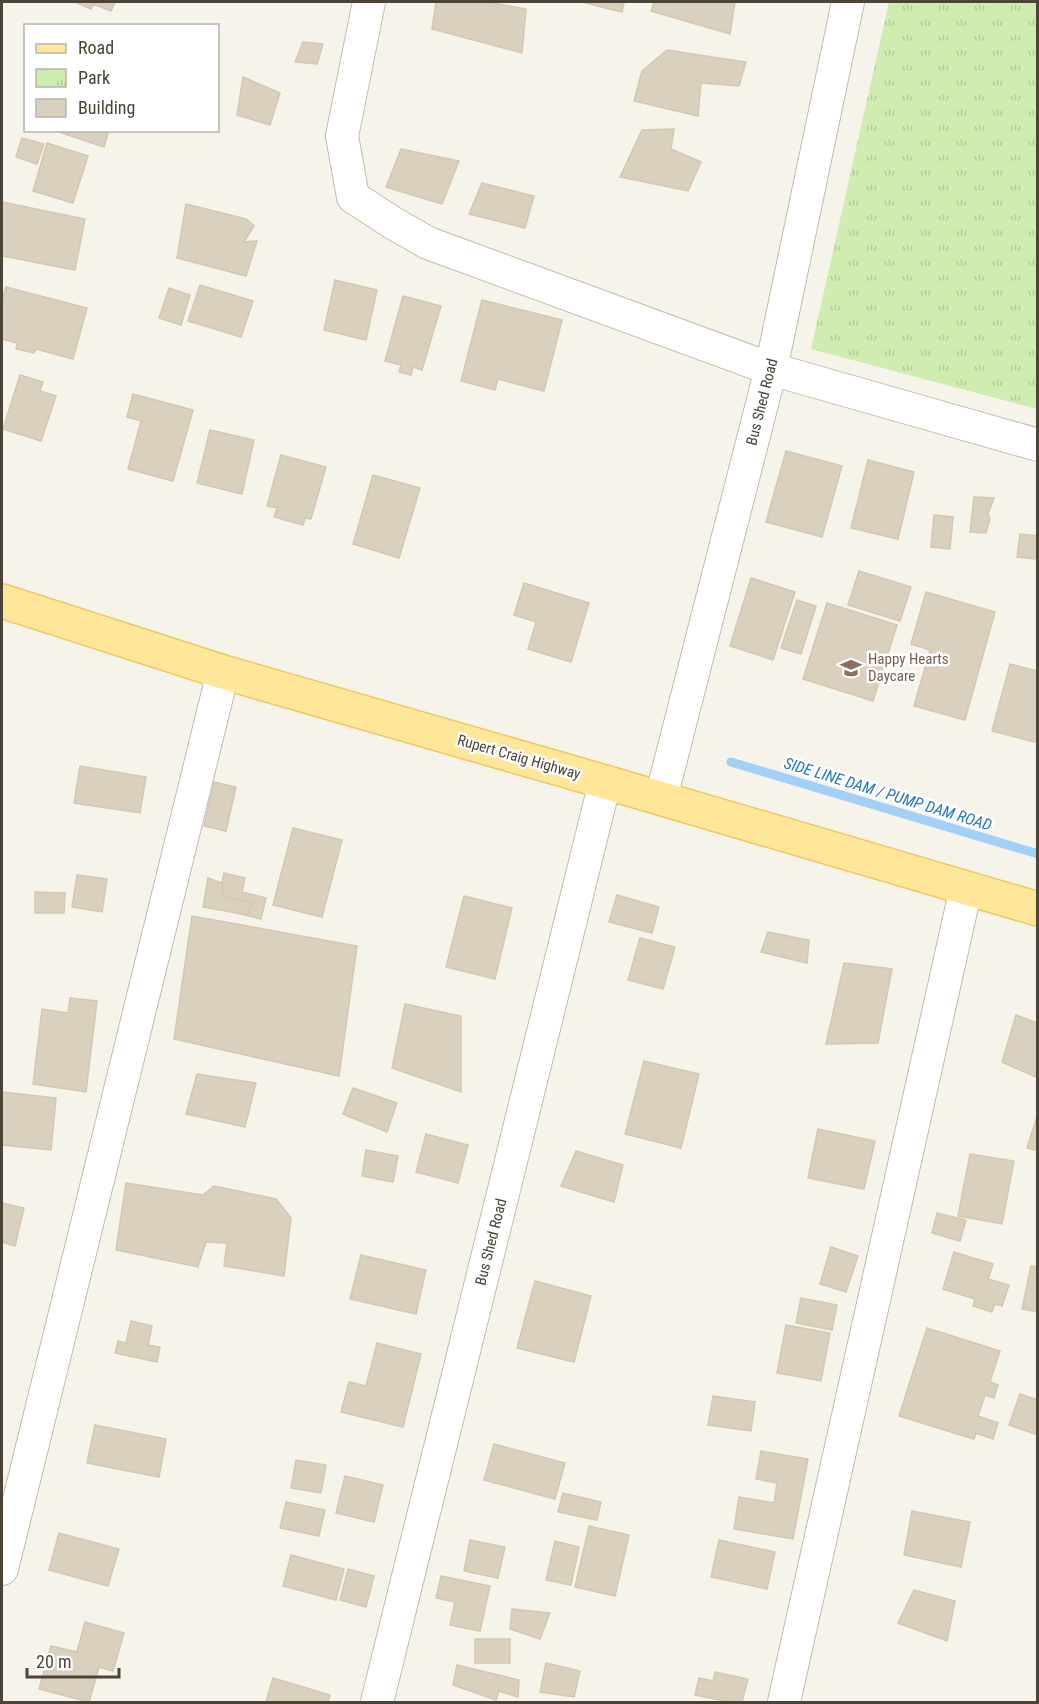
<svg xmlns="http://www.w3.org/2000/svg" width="1039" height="1704" font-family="'Roboto Condensed',sans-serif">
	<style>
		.park { fill: url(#park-tufts) }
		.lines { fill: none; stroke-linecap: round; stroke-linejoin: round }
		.stream { stroke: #a3d0f6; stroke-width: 9 }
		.building { fill: #d9d0be; stroke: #d4c8b1; stroke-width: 1.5 }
		.minor-casing { stroke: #c3bcab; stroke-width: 34 }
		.primary-casing { stroke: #eec960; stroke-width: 36 }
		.minor { stroke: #fff; stroke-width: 32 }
		.primary { stroke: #ffe79a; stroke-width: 33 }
		.labels { text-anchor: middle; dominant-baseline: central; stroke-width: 5; stroke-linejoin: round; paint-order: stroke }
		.street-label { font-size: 15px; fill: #4b4437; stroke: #fff }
		.education-label { font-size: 15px; fill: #785e54; stroke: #fff; text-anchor: start }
		.water-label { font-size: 16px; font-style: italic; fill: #2679c1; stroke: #fff }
	</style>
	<defs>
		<pattern id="park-tufts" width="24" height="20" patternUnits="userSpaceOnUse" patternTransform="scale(1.5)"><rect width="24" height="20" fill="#cfedb0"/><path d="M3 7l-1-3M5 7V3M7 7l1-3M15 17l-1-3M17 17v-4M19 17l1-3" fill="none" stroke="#b3cc98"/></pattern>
	</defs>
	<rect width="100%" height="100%" fill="#f6f3ea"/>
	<!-- park -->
	<path class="park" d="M889,2h148v407l-226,-60z"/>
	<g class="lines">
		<!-- stream -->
		<path class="stream" d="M731,762l307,92"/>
	</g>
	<!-- building -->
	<g class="building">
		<path d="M75,2h40l-4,9 -18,-7 -2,5z"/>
		<path d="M436,2h51l39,7 -4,44 -90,-24z"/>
		<path d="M587,2h37l-2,10 -36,-9z"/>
		<path d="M654,2h81l-5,32 -79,-23z"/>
		<path d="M303,42l20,2 -6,20 -22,-2z"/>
		<path d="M667,50l79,12 -7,24 -38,-3 -3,33 -64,-15 8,-30z"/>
		<path d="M243,77l37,16 -10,32 -33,-10z"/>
		<path d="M674,129l-3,20 30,13 -13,29 -68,-14 22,-47z"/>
		<path d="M53,130h56l-5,17z"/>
		<path d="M22,138l22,6 -7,20 -21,-7z"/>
		<path d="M47,143l41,13 -15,47 -40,-12z"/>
		<path d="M401,149l58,12 -17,43 -56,-17z"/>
		<path d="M482,183l52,13 -9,32 -56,-14z"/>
		<path d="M2,202l83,17 -10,51 -73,-14z"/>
		<path d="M186,204l60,15 8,7 -10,16 13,-1 -11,35 -69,-18z"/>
		<path d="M335,280l42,10 -11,50 -42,-10z"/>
		<path d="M200,285l53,16 -12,36 -53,-16z"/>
		<path d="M6,287l81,21 -14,51 -37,-10 -2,4 -18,-4 1,-6 -15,-4v-40z"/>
		<path d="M169,288l21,7 -9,30 -22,-7z"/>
		<path d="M403,296l38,10 -19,64 -9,-3 -2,8 -12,-3 2,-7 -16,-4z"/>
		<path d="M482,300l80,20 -18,71 -46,-12 -3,11 -34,-9z"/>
		<path d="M20,375l23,7 -3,9 16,5 -15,45 -38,-12z"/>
		<path d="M133,394l60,16 -20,71 -45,-12 13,-48 -14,-4z"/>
		<path d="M210,430l44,10 -12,54 -45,-11z"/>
		<path d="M786,451l56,15 -20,71 -56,-15z"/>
		<path d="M281,455l45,12 -15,52 -6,-1 -2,7 -29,-8 3,-9 -10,-2z"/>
		<path d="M868,460l46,12 -16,67 -47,-11z"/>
		<path d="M373,475l47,13 -21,70 -46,-14z"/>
		<path d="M974,497l20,1 -6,16 2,5 -4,14 -16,-1z"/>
		<path d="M934,515l19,2 -3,32 -19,-2z"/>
		<path d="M1020,534l18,2 -3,23 -18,-2z"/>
		<path d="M859,571l52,16 -11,34 -52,-16z"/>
		<path d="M751,578l44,14 -22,68 -43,-14z"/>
		<path d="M524,583l65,20 -18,59 -43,-13 8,-27 -22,-7z"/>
		<path d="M926,592l69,20 -30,108 -51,-14 16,-56 -19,-6z"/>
		<path d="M797,600l19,6 -15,48 -20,-6z"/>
		<path d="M827,603l70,22 -24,76 -70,-22z"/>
		<path d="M1010,664l28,7v72l-46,-12z"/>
		<path d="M80,766l66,11 -6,36 -66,-10z"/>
		<path d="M214,782l22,5 -10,44 -22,-5z"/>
		<path d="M293,828l49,12 -20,77 -49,-12z"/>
		<path d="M224,873l21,5 -3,14 24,6 -5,21 -45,-11z"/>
		<path d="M77,875l30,4 -5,33 -30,-5z"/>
		<path d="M208,878l14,5 1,14 30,5 -6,13 -44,-8z"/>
		<path d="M35,892l30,1 -1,20h-29z"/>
		<path d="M617,895l42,12 -7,26 -43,-11z"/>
		<path d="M464,896l48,12 -17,71 -49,-12z"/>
		<path d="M192,916l165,30 -18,130 -165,-37z"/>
		<path d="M768,932l41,8 -2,23 -46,-11z"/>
		<path d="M640,938l35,9 -12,42 -35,-9z"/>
		<path d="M844,963l48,6 -14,74 -52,1z"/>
		<path d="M70,998l27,3 -11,91 -53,-8 9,-75 26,4z"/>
		<path d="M405,1004l56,12v76l-69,-24z"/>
		<path d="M1016,1015l22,8v55l-36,-16z"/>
		<path d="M644,1061l55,13 -18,74 -56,-14z"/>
		<path d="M197,1074l59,9 -11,44 -59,-13z"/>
		<path d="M353,1088l44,15 -10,29 -44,-18z"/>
		<path d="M2,1092l54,6 -5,52 -49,-5z"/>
		<path d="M1038,1113v38l-11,-3z"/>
		<path d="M818,1129l57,12 -11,48 -56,-11z"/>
		<path d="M426,1134l42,11 -10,38 -42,-11z"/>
		<path d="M366,1150l32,6 -5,26 -31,-6z"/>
		<path d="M576,1151l47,14 -9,37 -53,-16z"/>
		<path d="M970,1154l44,7 -12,63 -44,-8z"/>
		<path d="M126,1183l77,12 11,-9 62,13 15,19 -7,58 -60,-10 3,-23 -21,-1 -8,25 -82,-17z"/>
		<path d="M2,1203l22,5 -9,38 -13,-4z"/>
		<path d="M937,1213l29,7 -6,21 -28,-8z"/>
		<path d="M831,1247l27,9 -12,36 -26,-8z"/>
		<path d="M954,1252l39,12 -5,15 21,6 -7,21 -7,-2 -3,8 -19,-6 2,-7 -32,-10z"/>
		<path d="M361,1255l65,15 -10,44 -66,-15z"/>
		<path d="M1031,1266l7,1v45l-16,-3z"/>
		<path d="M535,1281l56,15 -17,66 -57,-14z"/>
		<path d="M801,1298l36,7 -5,25 -36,-7z"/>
		<path d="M131,1321l21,5 -4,19 12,2 -3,15 -42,-9 3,-12 8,2z"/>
		<path d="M786,1325l44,8 -9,48 -44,-8z"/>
		<path d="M927,1328l73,23 -10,31 8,3 -4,13 -9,-3 -7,21 20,7 -5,16 -17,-6 -2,6 -75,-23z"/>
		<path d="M377,1343l44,11 -18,73 -62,-15 8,-30 17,4z"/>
		<path d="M1020,1394l18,6v35l-29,-10z"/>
		<path d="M713,1396l42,6 -4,29 -43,-6z"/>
		<path d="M95,1425l71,14 -7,38 -72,-14z"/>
		<path d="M494,1444l71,19 -10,36 -71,-19z"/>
		<path d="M761,1451l47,8 -15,80 -59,-10 5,-32 35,6 3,-20 -21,-4z"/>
		<path d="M296,1460l30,5 -5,28 -30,-5z"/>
		<path d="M345,1476l38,9 -9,37 -38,-9z"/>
		<path d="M563,1493l38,9 -4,18 -39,-8z"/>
		<path d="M286,1502l39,8 -6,26 -39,-8z"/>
		<path d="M912,1511l58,11 -9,45 -57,-12z"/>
		<path d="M589,1526l40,9 -14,61 -40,-9z"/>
		<path d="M59,1533l60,16 -11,37 -59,-16z"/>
		<path d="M470,1540l35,7 -7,31 -34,-7z"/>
		<path d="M719,1540l56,12 -8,37 -56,-12z"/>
		<path d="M555,1541l24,6 -8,38 -25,-5z"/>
		<path d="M291,1555l53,14 -8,31 -53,-14z"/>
		<path d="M348,1569l26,7 -8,31 -26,-7z"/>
		<path d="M441,1576l49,10 -10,45 -30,-6 5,-23 -19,-4z"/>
		<path d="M914,1590l41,11 -8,40 -49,-18z"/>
		<path d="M512,1609l38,4 -10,26 -30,-10z"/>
		<path d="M85,1622l39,11 -11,38 -14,-4 -10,35 -50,-13 12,-43 26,6z"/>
		<rect x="475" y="1639" width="35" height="24"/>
		<path d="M546,1663l34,8 -6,26 -34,-5z"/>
		<path d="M457,1665l62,15 -1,17 -19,-6 -3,9 -43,-15z"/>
		<path d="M715,1672l33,7 -6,23h-13l-34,-7 4,-17 14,3z"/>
		<path d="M273,1678l57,17 -2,7h-62z"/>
	</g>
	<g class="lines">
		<defs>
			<g id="minor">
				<path d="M369,2l-27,134 11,61 40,26 35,20 343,126 267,76"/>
				<path d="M661,798l110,-429 77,-367"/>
				<path d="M2,1569l221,-897"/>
				<path d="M377,1702l228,-920"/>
				<path d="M784,1702l182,-814"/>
			</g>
			<path id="primary" d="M2,601l221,71 382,110 433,127"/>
		</defs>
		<!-- minor casing -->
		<use href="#minor" class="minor-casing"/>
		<!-- primary casing -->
		<use href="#primary" class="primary-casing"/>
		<!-- minor -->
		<use href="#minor" class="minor"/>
		<!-- primary -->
		<use href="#primary" class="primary"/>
	</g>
	<!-- icons -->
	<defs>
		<symbol id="school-bare" viewBox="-9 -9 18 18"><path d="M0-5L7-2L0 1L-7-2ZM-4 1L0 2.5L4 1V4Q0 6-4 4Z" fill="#8d6e63" stroke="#fff" stroke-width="2.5" paint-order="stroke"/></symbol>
	</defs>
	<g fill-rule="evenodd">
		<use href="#school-bare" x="836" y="653" width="30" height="30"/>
	</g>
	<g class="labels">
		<!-- street labels -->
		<g class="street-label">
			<text transform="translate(762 402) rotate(-76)">Bus Shed Road</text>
			<text transform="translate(519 757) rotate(16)">Rupert Craig Highway</text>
			<text transform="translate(491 1242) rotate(-76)">Bus Shed Road</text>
		</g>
		<!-- education labels -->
		<g class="education-label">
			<text x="868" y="659">Happy Hearts<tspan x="868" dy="17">Daycare</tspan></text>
		</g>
		<!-- water labels -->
		<g class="water-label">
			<text transform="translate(888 794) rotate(17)">SIDE LINE DAM / PUMP DAM ROAD</text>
		</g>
	</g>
	<!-- border -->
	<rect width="1039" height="1704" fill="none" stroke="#4b4437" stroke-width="6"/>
	<!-- legend -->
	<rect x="24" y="24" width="195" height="108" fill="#ffffff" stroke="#b7b4af" stroke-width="1.5"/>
	<rect x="36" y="44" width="30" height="9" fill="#ffe79a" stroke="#b7b4af" stroke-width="1.5"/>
	<text x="78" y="54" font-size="18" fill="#4b4437">Road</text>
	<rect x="36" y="69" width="30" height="18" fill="url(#park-tufts)" stroke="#b7b4af" stroke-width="1.5"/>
	<text x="78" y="84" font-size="18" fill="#4b4437">Park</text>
	<rect x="36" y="99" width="30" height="18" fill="#d9d0be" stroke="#b7b4af" stroke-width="1.5"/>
	<text x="78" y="114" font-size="18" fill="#4b4437">Building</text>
	<!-- scale -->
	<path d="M27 1668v9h92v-9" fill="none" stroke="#4b4437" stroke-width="3"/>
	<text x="36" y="1668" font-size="18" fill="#4b4437" stroke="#ffffff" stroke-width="4.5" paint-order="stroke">20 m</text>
</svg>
